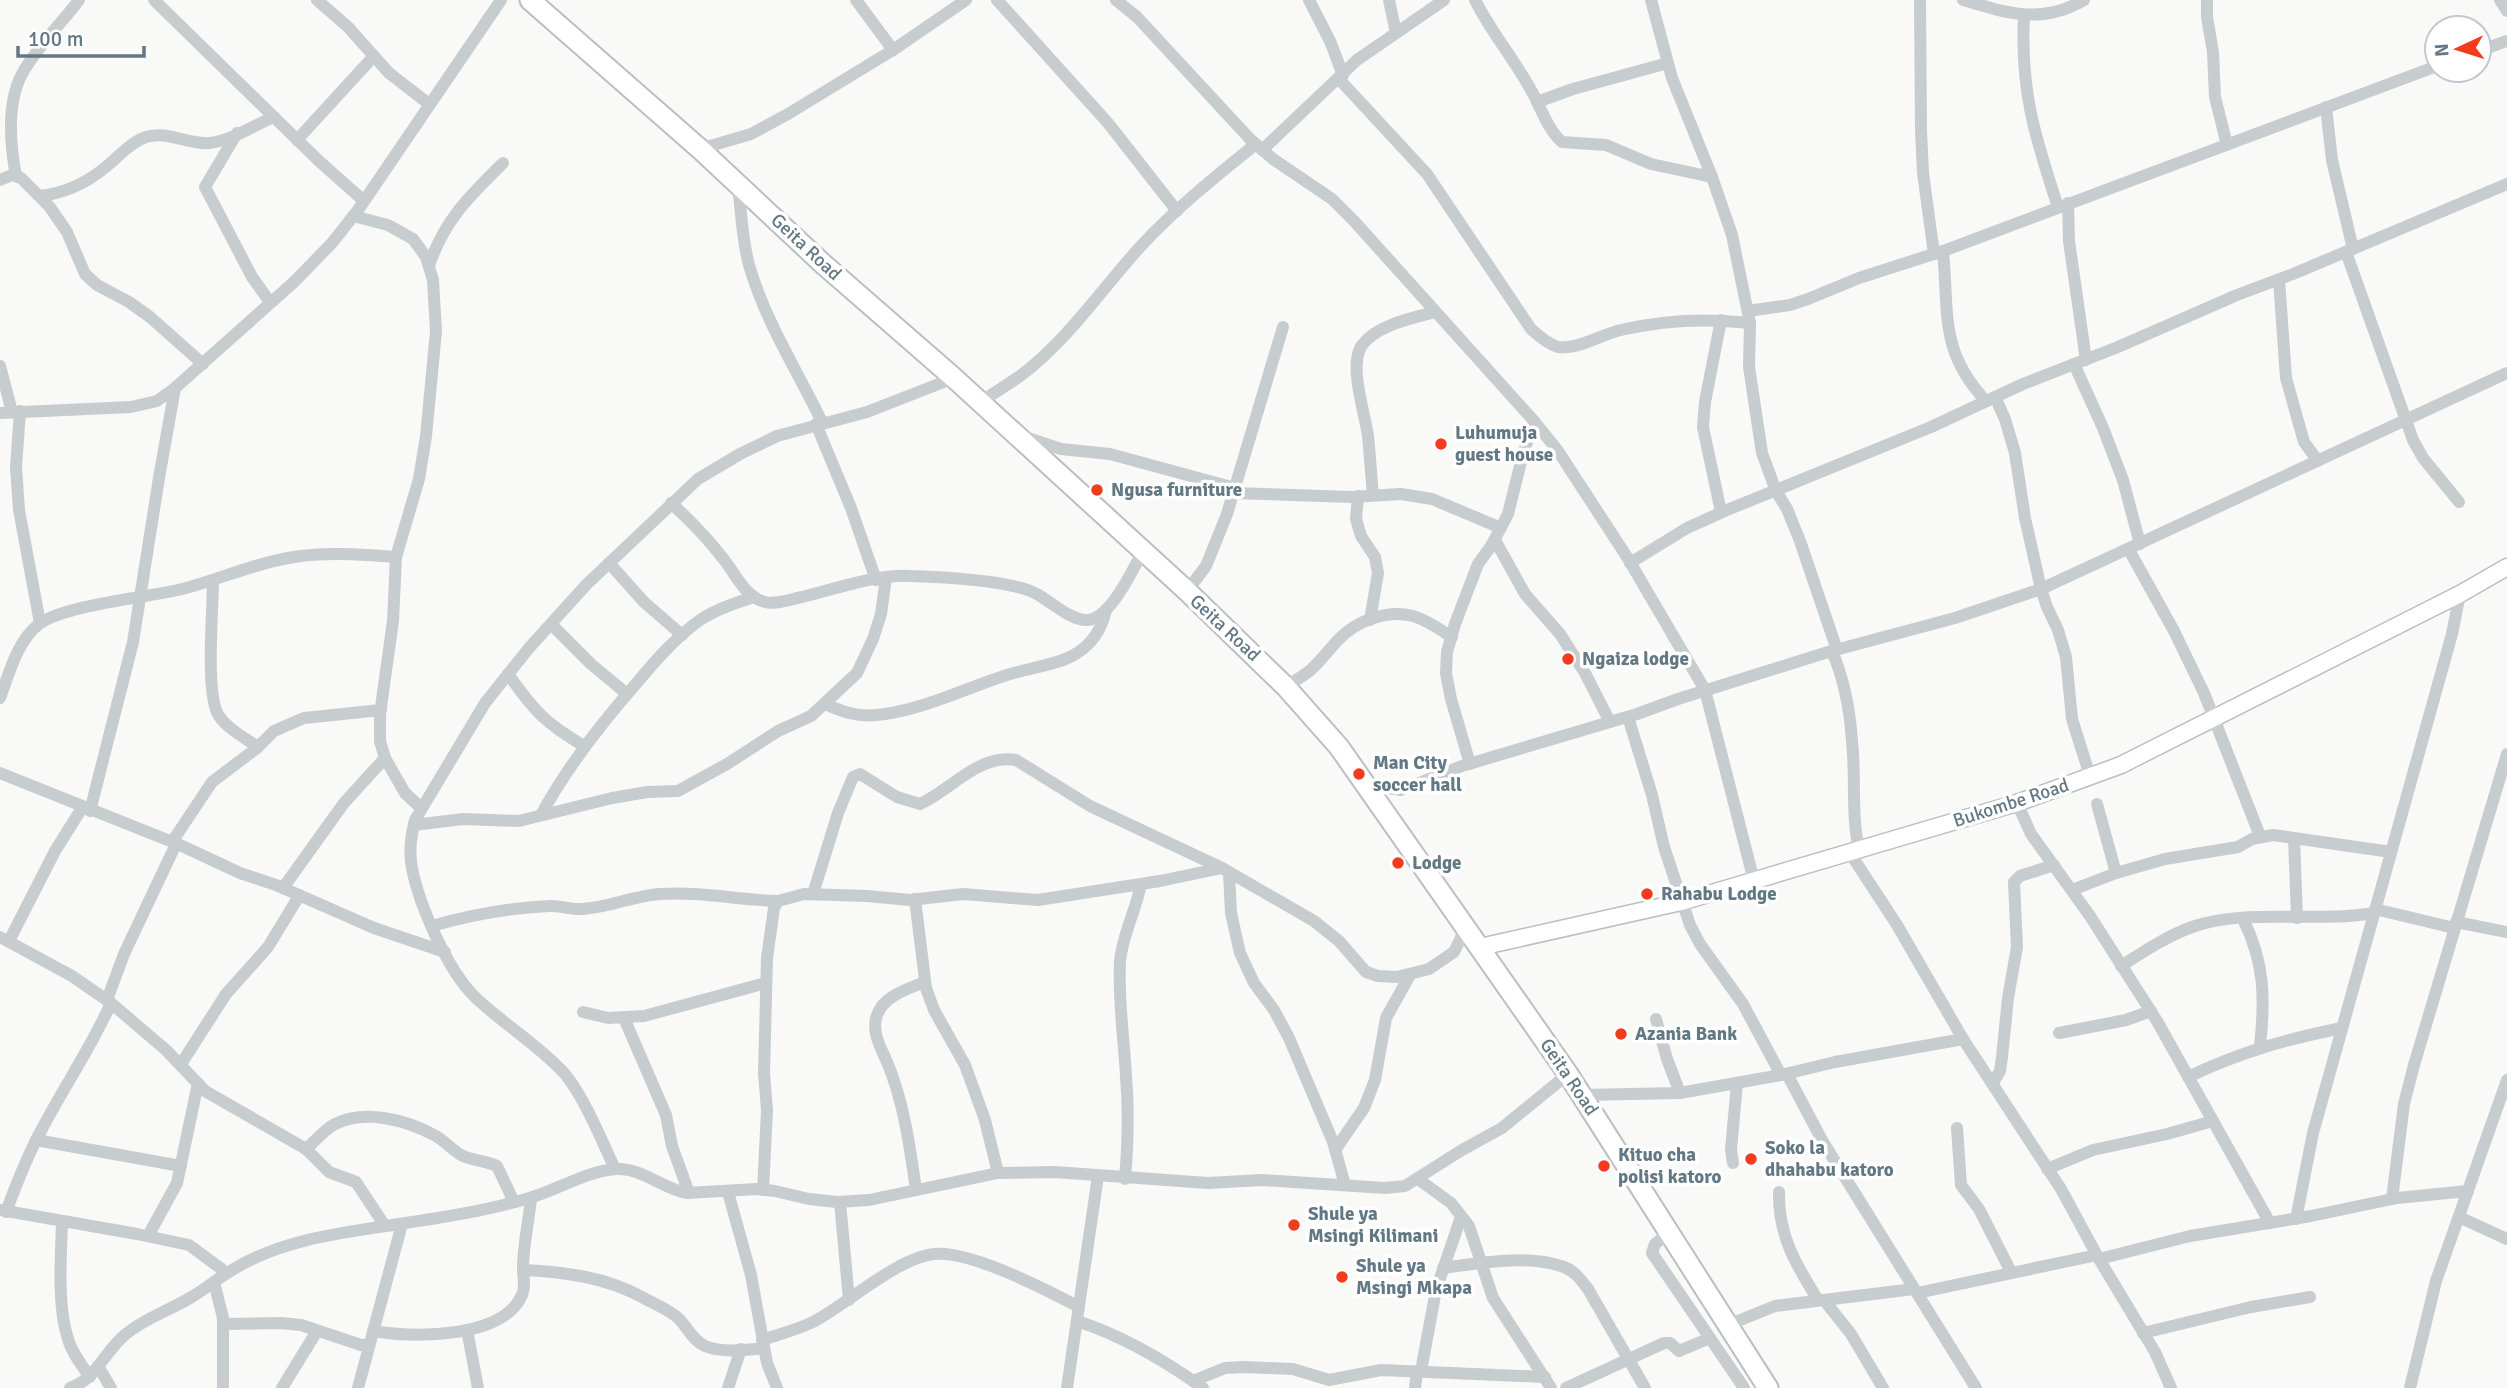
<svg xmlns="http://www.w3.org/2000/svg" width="2507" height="1388" font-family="Signika,sans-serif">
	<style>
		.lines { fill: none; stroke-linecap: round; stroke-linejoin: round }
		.major-casing { stroke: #babfc2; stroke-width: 19 }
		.highway-casing { stroke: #bbbfc2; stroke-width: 23 }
		.minor { stroke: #c7cccf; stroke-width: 12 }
		.major { stroke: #fff; stroke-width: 16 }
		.highway { stroke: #fff; stroke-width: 19 }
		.poi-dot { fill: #f33c1d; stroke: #fff; stroke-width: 2.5 }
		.labels { text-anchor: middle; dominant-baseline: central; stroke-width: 7; stroke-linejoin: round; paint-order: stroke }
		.street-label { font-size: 19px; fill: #627884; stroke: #fff }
		.poi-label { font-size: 19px; font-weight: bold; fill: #627884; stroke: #fff; text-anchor: start }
	</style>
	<rect width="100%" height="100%" fill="#f9f9f7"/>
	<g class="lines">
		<defs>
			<path id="major" d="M1480,947l201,-45 336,-99 104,-38 339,-171 47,-27"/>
			<path id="highway" d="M530,0l170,149 122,114 132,115 233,213 98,95 54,61 229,327 200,314"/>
		</defs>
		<!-- major casing -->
		<use href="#major" class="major-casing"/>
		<!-- highway casing -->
		<use href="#highway" class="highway-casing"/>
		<!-- minor -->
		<g class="minor">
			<path d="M154,0l165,161 45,40"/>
			<path d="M317,0l31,27 41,46 40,31"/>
			<path d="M856,0l37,50"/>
			<path d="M997,0l111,123 69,88"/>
			<path d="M1116,0l21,17 113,122 23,20 59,40 22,22 180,200 24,30 69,106 78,133 49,191"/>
			<path d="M1309,0l21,41 13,34"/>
			<path d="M1389,0l7,33"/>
			<path d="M1475,0c16,32 39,59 56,90 10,17 16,39 31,52l44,3 45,19 61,13"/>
			<path d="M1651,0l21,78 40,99 20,58 18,88 -1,44 13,86 14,38 11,18 13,32 37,109"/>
			<path d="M1920,0l1,130 2,43 11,81"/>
			<path d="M1963,0c44,13 78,25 121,0"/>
			<path d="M2207,0v17l6,35 2,45 12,48"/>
			<path d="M2500,0l7,11"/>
			<path d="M2024,15c-4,75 11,122 34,192"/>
			<path d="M2479,51l28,-10"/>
			<path d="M1339,79l88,95 104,155c8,7 17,15 27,18 20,3 44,-13 63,-17 43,-10 85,-12 129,-7"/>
			<path d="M1537,102l36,-13 95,-26"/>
			<path d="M2326,107l6,53 21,89"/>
			<path d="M237,133l-32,54 47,90 18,25"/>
			<path d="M297,140l76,-83"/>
			<path d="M700,149l51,-15 37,-20 105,-64 73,-50"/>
			<path d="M1262,150l95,-90 87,-60"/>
			<path d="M16,176c-6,-32 -10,-72 6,-102 14,-26 40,-51 57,-74"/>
			<path d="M0,180l12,-5 9,3 28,28 18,26 18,42 12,11 32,17 21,15 53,47"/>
			<path d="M738,184c3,27 4,55 11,81 16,56 48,105 73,157"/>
			<path d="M40,196c26,-3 47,-13 67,-30 12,-10 24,-24 39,-29 21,-7 42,8 63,6 22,-2 45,-18 65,-26"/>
			<path d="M2068,203l1,38 17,119"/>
			<path d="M353,216l35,9 25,14 13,18 7,23 3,51 -10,105 -7,43 -23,78 -3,64 -13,93v27l5,17 20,35 16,15"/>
			<path d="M1943,251c6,62 -4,100 43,150"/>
			<path d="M2346,252l67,188 10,18 36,44"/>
			<path d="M429,266c15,-46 40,-69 74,-103"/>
			<path d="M2279,280l7,98 18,64 14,19"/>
			<path d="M1748,311l42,-6 18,-6 51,-21 84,-27 494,-185"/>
			<path d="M1721,320l-16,82 -2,25 18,85"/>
			<path d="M2074,364l29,64 20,52 17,64"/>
			<path d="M0,366l12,46"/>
			<path d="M1995,397l10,22 10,34 10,65 16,71 6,18 11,23 8,27 6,62 18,57"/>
			<path d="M980,402c13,-8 27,-17 40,-26 47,-35 81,-86 120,-129 35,-38 76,-71 116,-103"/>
			<path d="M20,411l-4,56 3,43 21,113"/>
			<path d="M0,413l131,-6 26,-6 18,-13 119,-106 38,-39 26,-33 143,-210"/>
			<path d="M816,424l35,84 25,72"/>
			<path d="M1022,436l39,13 49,5 125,34"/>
			<path d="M1234,493l118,4 49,-3 31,5 69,29"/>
			<path d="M1373,495c-2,-20 -3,-40 -5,-59 -3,-23 -20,-71 -6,-91 15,-20 50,-27 73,-33"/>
			<path d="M1358,496l-2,23 5,17 14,21 3,16 -8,47"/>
			<path d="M671,503c20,18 38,37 54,58 12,15 20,36 40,41 11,3 26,-3 37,-5 34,-8 73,-23 109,-21 31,1 99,4 126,18 14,8 34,27 51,26 23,-2 45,-51 55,-69"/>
			<path d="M1495,540l30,54 35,40 25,39 25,49"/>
			<path d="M2129,550l45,81 30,62 56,143"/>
			<path d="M609,563l35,39 38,33"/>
			<path d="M1630,563l57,-35 40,-18 204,-83 92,-43 95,-37 119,-52 56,-21 214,-90"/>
			<path d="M213,581c0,28 -8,115 6,135 9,13 26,22 39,31"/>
			<path d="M1187,591l19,-25 21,-52 56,-187"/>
			<path d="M551,624l40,40 36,30"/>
			<path d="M1832,651c12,28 18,60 20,90 4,37 -1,73 7,109"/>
			<path d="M508,674c26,37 37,49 76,72"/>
			<path d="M1285,686c30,-15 32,-23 53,-46 18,-19 49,-31 75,-24 14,4 26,13 39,21"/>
			<path d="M0,698c9,-24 17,-57 39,-74 26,-19 104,-26 139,-34 41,-10 81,-29 123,-34 31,-4 64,-1 95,1"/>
			<path d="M825,704c18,8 32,13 52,11 44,-4 91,-28 133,-41 20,-6 51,-10 67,-21 16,-10 25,-25 29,-43"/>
			<path d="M1628,717l24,78 12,52 26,78 10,19 43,60 38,71"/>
			<path d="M1470,764l-19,-65 -5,-26 1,-21 8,-28 23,-60 13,-18 17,-32 15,-60 11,-33"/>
			<path d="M0,773l180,72 60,28 36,12 98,43 71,24"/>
			<path d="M1366,785l35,5 61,-24 175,-52 41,-15 150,-47 127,-34 86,-29 466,-216"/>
			<path d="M2017,803l14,31 59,82 67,105 113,202"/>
			<path d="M2097,804l19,69"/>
			<path d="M90,811l43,-169 26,-164 16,-90"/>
			<path d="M541,815c26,-48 58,-89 94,-130 20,-24 40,-47 65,-65 17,-11 35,-17 54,-23"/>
			<path d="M414,825l49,-6 56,2 93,-23 35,-6 31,-1 49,-27 51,-33 33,-15 46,-43 16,-34 8,-25 5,-36"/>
			<path d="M2294,838l3,80"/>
			<path d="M172,842l40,-60 45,-34 17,-17 30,-13 77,-8"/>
			<path d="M1850,853l47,72 66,114 98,150 38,70 56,93 16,36"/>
			<path d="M1229,873l2,40 9,40 14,30 20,27 15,28 44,104 12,43"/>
			<path d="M283,888l61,-85 41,-45"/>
			<path d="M2072,890l44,-17 49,-14 73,-12 14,-8 21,-4 118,17"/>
			<path d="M813,894l25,-81 15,-36 7,-3 37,23 23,7c31,-14 58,-50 96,-44l74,46 132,62 92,53 25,20 27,31 12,4 19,1 32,-8 25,-17 12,-25"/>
			<path d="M915,899l11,89 8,22 31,55 20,55 13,53"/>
			<path d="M2375,909l79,19"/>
			<path d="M2243,919c22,44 22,80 17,128"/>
			<path d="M2456,922l51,10"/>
			<path d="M432,926c38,-11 77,-18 117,-20 10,-1 21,4 32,3 27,-1 51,-13 79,-15 39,-3 78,6 118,7"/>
			<path d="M0,937l72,39 39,27 55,47 39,41 101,58 23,23 27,10 29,44"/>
			<path d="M9,941l46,-90 27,-43"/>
			<path d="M2121,966c22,-14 46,-30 71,-39 53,-19 124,-4 182,-14"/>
			<path d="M107,1000l17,-46 52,-110"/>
			<path d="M583,1012l25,6 36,-2 122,-33"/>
			<path d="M624,1018l42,97 6,31 17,47"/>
			<path d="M1656,1019l11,40 13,34"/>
			<path d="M2059,1033l67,-13 25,-9"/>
			<path d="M181,1064l45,-70 42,-47 31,-51"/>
			<path d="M1787,1074l36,68 153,246"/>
			<path d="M2188,1077c52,-25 99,-38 154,-49"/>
			<path d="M1993,1083l7,-12 2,-14 6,-59 9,-51 -3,-65 6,-6 34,-11"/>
			<path d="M1581,1095l99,-2 101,-18 54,-13 128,-23"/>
			<path d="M1957,1128l4,57 18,24 32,63"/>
			<path d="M36,1140l145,26"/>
			<path d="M306,1149c9,-8 18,-19 29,-25 30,-15 71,-4 99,11 10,5 17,14 27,20 11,6 24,5 36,11l17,36"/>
			<path d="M1335,1150l29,-42 11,-28 11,-62 24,-43"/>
			<path d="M1733,1163l-2,-13 6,-67"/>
			<path d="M615,1169c-13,-28 -31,-72 -50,-95 -27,-30 -61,-49 -90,-77 -27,-26 -56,-92 -63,-129 -3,-15 -1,-33 3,-48l70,-117 44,-55 57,-63 112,-106 42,-25 37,-18 90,-24 87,-34"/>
			<path d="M2047,1169l46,-19 74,-16 46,-13"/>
			<path d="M1125,1179c3,-35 4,-68 1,-103 -2,-38 -8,-75 -6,-114 2,-27 16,-51 21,-78"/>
			<path d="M1418,1179l33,24 18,23 24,72 58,90"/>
			<path d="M763,1190l4,-80 -3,-37 3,-115 7,-50 4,-7 26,-7 63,2 43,4 53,-6 75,6 122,-19 62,-13"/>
			<path d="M916,1190c-6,-42 -12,-88 -29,-128 -6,-14 -16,-30 -10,-47 7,-19 30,-26 48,-33"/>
			<path d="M728,1192l23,83 16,88 10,25"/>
			<path d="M1779,1192c-1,43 17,73 39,108"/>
			<path d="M2392,1199l12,-95 10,-39 93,-311"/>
			<path d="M840,1202l9,98"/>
			<path d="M0,1210l137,24 52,11 38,28"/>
			<path d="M6,1212c11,-30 22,-58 37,-85 22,-42 49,-81 68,-124"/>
			<path d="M2459,1217l48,22"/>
			<path d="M2296,1219l17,-86 139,-499 8,-40"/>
			<path d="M62,1222c-1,35 -5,84 6,117 4,14 14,27 22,38"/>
			<path d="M1669,1233l-14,11 -3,9 92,135"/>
			<path d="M148,1236l29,-53 21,-100"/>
			<path d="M2099,1259l91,-23 121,-20 86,-18 71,-7"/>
			<path d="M1443,1268c37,-5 84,-14 121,-1 11,4 17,13 24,22l57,99"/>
			<path d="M523,1270c42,2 82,7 119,27 12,7 28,13 37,22 9,9 14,22 26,27 17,7 41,4 59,2"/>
			<path d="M214,1282l9,36v70"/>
			<path d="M1917,1293l180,-38"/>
			<path d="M1824,1300l27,34 32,54"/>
			<path d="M1077,1321c46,15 87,39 126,67"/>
			<path d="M224,1324l57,-1 20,2 60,20h8"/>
			<path d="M1728,1325l47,-19 139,-17"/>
			<path d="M467,1330l11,58"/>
			<path d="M373,1331c39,7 130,8 149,-36 4,-9 1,-17 1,-27 0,-23 6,-47 8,-70"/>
			<path d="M2143,1333l108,-26 59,-10"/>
			<path d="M762,1340c17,-6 35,-10 51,-18 34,-18 84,-64 121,-68 36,-4 113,36 145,53"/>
			<path d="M98,1366l13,22"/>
			<path d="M1421,1371l15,-81 25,-73"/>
			<path d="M1193,1381l32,-13 19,-1 49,2 36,11 52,-10 164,7"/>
			<path d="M70,1388c27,-9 35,-38 56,-54 19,-16 44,-24 64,-36 17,-10 32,-23 49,-32 46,-26 96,-32 147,-40 47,-7 95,-14 140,-27 30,-8 60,-28 90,-30 26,-1 46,19 70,24l71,-4 18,2 34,8 28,3 32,-2 129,-27 57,-1 153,11 54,-3 123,8 20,-2 57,-36 40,-22 66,-54"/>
			<path d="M282,1388l35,-57"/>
			<path d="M358,1388l44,-164"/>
			<path d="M728,1388l13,-39"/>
			<path d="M1067,1388l31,-212"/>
			<path d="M1415,1388l2,-17"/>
			<path d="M1566,1388l98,-45h6l9,8 31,-13"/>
			<path d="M2410,1388l26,-107 71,-201"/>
		</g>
		<!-- major -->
		<use href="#major" class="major"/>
		<!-- highway -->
		<use href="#highway" class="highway"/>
	</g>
	<!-- markers -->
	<g class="poi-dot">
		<circle cx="1441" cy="444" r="7"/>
		<circle cx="1097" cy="490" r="7"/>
		<circle cx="1568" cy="659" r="7"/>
		<circle cx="1359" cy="774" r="7"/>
		<circle cx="1398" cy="863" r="7"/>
		<circle cx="1647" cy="894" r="7"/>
		<circle cx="1621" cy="1034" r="7"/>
		<circle cx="1751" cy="1159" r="7"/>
		<circle cx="1604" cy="1166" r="7"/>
		<circle cx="1294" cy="1225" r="7"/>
		<circle cx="1342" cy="1277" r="7"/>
	</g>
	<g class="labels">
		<!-- street labels -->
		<g class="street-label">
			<text transform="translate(806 247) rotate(43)">Geita Road</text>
			<text transform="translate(1225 628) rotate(43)">Geita Road</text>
			<text transform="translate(2011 803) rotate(-18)">Bukombe Road</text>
			<text transform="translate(1569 1077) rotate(56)">Geita Road</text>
		</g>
		<!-- poi labels -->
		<g class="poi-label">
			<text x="1455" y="433">Luhumuja<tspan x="1455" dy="22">guest house</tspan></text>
			<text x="1111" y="490">Ngusa furniture</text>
			<text x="1582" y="659">Ngaiza lodge</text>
			<text x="1373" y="763">Man City<tspan x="1373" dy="22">soccer hall</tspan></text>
			<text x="1412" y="863">Lodge</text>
			<text x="1661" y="894">Rahabu Lodge</text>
			<text x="1635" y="1034">Azania Bank</text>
			<text x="1765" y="1148">Soko la<tspan x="1765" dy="22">dhahabu katoro</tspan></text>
			<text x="1618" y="1155">Kituo cha<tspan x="1618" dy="22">polisi katoro</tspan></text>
			<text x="1308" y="1214">Shule ya<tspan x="1308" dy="22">Msingi Kilimani</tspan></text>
			<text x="1356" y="1266">Shule ya<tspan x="1356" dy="22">Msingi Mkapa</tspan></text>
		</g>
	</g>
	<!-- north arrow -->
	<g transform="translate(2458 49) rotate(266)"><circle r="33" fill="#ffffff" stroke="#c0c9ce" stroke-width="2"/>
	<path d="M0-5L12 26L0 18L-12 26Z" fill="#f33c1d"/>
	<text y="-10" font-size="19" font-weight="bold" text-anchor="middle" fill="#627884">N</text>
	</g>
	<!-- scale -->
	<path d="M18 46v10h126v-10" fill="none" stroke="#627884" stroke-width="3.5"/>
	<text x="28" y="46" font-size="21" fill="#627884" stroke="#ffffff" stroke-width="5" paint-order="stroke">100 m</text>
</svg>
